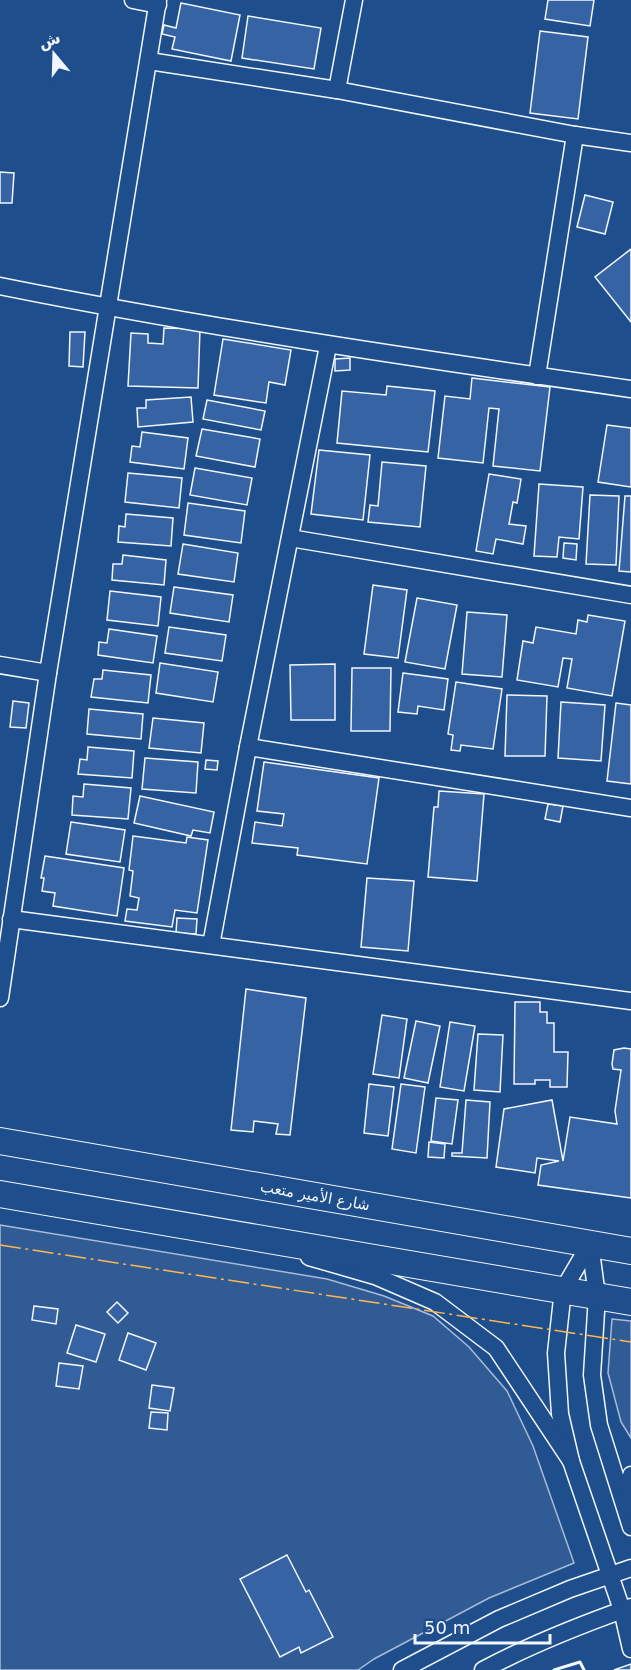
<svg xmlns="http://www.w3.org/2000/svg" width="631" height="1670" font-family="'DejaVu Sans',Cairo,sans-serif">
	<style>
		.built { fill: #305b95; stroke: #a8bbd7; stroke-width: 1.5 }
		.building { fill: #3563a3; stroke: #f2f6ff; stroke-width: 1.5 }
		.lines { fill: none; stroke-linecap: round; stroke-linejoin: round }
		.street-casing { stroke: #f2f6ff; stroke-width: 19 }
		.primary-casing { stroke: #f2f6ff; stroke-width: 28 }
		.street { stroke: #1f4e8c; stroke-width: 16 }
		.primary { stroke: #1f4e8c; stroke-width: 26 }
		.wall { stroke: #f2f6ff; stroke-width: 3 }
		.power { stroke: #ffb74d; stroke-width: 1.5; stroke-dasharray: 21 4.5 3 4.5; stroke-linecap: butt }
		.labels { text-anchor: middle; dominant-baseline: central; stroke-width: 4.5; stroke-linejoin: round; paint-order: stroke }
		.street-label { font-size: 15px; fill: #f2f6ff; stroke: #1f4e8c }
	</style>
	<rect width="100%" height="100%" fill="#1f4e8c"/>
	<!-- built -->
	<g class="built">
		<path d="M0,1225l327,54 57,17 49,20 36,31 38,44 26,55 41,117 -85,35 -115,61 -16,11h-358z"/>
		<path d="M612,1319l19,2v117l-10,-16 -13,-49z"/>
	</g>
	<!-- building -->
	<g class="building">
		<path d="M548,0h46l-4,26 -45,-7z"/>
		<path d="M181,3l59,12 -9,46 -59,-12 3,-12 -13,-3 2,-9 12,3z"/>
		<path d="M248,16l73,12 -7,41 -72,-11z"/>
		<path d="M540,31l48,6 -10,82 -48,-6z"/>
		<path d="M0,172l14,1 -2,30h-12z"/>
		<path d="M585,195l28,7 -8,32 -28,-7z"/>
		<path d="M631,249v73l-36,-45z"/>
		<path d="M164,328l36,1 -2,59 -70,-2 3,-53 17,1v9l15,1z"/>
		<path d="M70,332h15l-2,35 -14,-1z"/>
		<path d="M223,339l68,11 -6,35 -16,-3 -3,21 -52,-8z"/>
		<path d="M350,358v12l-15,1v-12z"/>
		<path d="M472,378l78,9 -10,84 -47,-5 6,-57 -10,-1 -6,55 -45,-5 7,-62 25,3z"/>
		<path d="M387,386l48,5 -7,61 -91,-9 5,-52 44,4z"/>
		<path d="M191,397l2,25 -55,5 -1,-19h9v-8z"/>
		<path d="M207,400l58,11 -4,19 -58,-11z"/>
		<path d="M607,425l24,3v59l-33,-5z"/>
		<path d="M202,429l58,10 -5,28 -59,-11z"/>
		<path d="M142,432l46,6 -4,31 -54,-7 2,-16 8,1z"/>
		<path d="M319,450l51,5 -7,65 -52,-6z"/>
		<path d="M382,462l44,4 -6,61 -52,-5 2,-17 8,1z"/>
		<path d="M195,468l57,10 -5,27 -57,-10z"/>
		<path d="M128,473l54,5 -3,30 -54,-6z"/>
		<path d="M489,474l32,5 -4,24 -4,-1 -4,22 17,2 -3,18 -27,-5 -3,15 -17,-3z"/>
		<path d="M539,484l44,3 -4,52 -20,-2 -2,20 -23,-1z"/>
		<path d="M590,495l29,1 -3,69 -30,-1z"/>
		<path d="M625,496h6v76l-12,-1z"/>
		<path d="M188,503l57,8 -4,32 -57,-8z"/>
		<path d="M126,514l47,4 -2,28 -53,-4 1,-16 6,1z"/>
		<path d="M564,543l13,1 -1,16 -13,-2z"/>
		<path d="M183,544l55,9 -4,29 -56,-8z"/>
		<path d="M123,555l43,5 -2,25 -52,-5 1,-16h9z"/>
		<path d="M373,585l34,5 -9,68 -34,-4z"/>
		<path d="M174,587l59,8 -4,27 -59,-9z"/>
		<path d="M110,591l51,6 -3,29 -51,-6z"/>
		<path d="M417,598l40,7 -12,64 -40,-7z"/>
		<path d="M467,612l40,3 -5,62 -40,-3z"/>
		<path d="M588,615l37,6 -13,75 -45,-8 5,-29 -9,-1 -5,29 -41,-7 6,-39 10,2 3,-16 40,7 2,-14 9,2z"/>
		<path d="M169,627l57,8 -4,26 -57,-8z"/>
		<path d="M109,629l48,7 -4,27 -55,-8 1,-13 8,1z"/>
		<path d="M160,663l58,9 -5,30 -57,-9z"/>
		<path d="M335,664v56h-44l-1,-55z"/>
		<path d="M352,668h39l-1,63h-39z"/>
		<path d="M103,670l48,5 -3,28 -57,-6 3,-18h8z"/>
		<path d="M403,673l45,6 -4,31 -26,-4 -1,8 -19,-2z"/>
		<path d="M456,682l46,7 -9,60 -32,-4 -1,6 -9,-1 2,-15 -5,-1z"/>
		<path d="M507,695l40,1 -2,60h-40z"/>
		<path d="M13,701l16,2 -3,25 -16,-1z"/>
		<path d="M561,702l44,3 -4,56 -43,-3z"/>
		<path d="M616,703l15,2v79l-24,-3z"/>
		<path d="M89,709l54,5 -2,25 -54,-5z"/>
		<path d="M153,718l51,5 -3,30 -52,-5z"/>
		<path d="M88,747l46,4 -2,27 -54,-4 2,-15 7,1z"/>
		<path d="M145,758l53,4 -2,31 -54,-4z"/>
		<path d="M206,760l12,1 -1,9 -12,-1z"/>
		<path d="M264,762l115,16 -12,86 -70,-9 1,-7 -46,-5 3,-21 27,4 2,-12 -27,-3z"/>
		<path d="M84,784l47,4 -3,31 -56,-4 1,-19 10,1z"/>
		<path d="M439,791l45,3 -7,87 -49,-4 6,-70h4z"/>
		<path d="M140,796l74,16 -4,21 -17,-3 -2,6 -57,-13z"/>
		<path d="M548,804l15,2 -3,16 -15,-3z"/>
		<path d="M71,822l54,8 -5,32 -54,-8z"/>
		<path d="M133,836l53,7 1,-6 21,3 -11,73 -22,-3 -3,17 -47,-6 2,-12 10,1 2,-12 -9,-2 3,-25 -4,-1z"/>
		<path d="M45,856l79,12 -7,48 -64,-10 2,-13 -13,-2 2,-13h-3z"/>
		<path d="M367,878l47,3 -6,70 -47,-4z"/>
		<path d="M177,918l20,1 -1,15 -20,-1z"/>
		<path d="M246,989l60,9 -16,137 -14,-1 2,-10 -24,-3 -1,11 -22,-2z"/>
		<path d="M515,1002h25v10h7v11h7v29h14l-1,35h-17v-7h-15v4h-21z"/>
		<path d="M382,1015l25,4 -8,59 -26,-4z"/>
		<path d="M416,1021l24,5 -12,57 -24,-5z"/>
		<path d="M450,1022l25,4 -11,65 -24,-4z"/>
		<path d="M478,1034l25,1 -3,57 -26,-2z"/>
		<path d="M624,1048l7,1v149l-93,-13 3,-20 18,-4 -22,-3 -2,15 -39,-6 8,-58 48,-9 11,61 7,-44 47,7 -2,-13 6,-41 -8,-1 -1,-5 2,-14z"/>
		<path d="M369,1084l25,3 -6,49 -24,-3z"/>
		<path d="M401,1084l24,3 -9,66 -24,-4z"/>
		<path d="M436,1098l22,2 -6,44 -21,-3z"/>
		<path d="M466,1100l24,2 -3,56 -35,-2v-3h10z"/>
		<path d="M429,1142l16,2 -1,14 -16,-1z"/>
		<path d="M117,1302l11,11 -10,10 -11,-11z"/>
		<path d="M34,1306l24,3 -2,15 -24,-4z"/>
		<path d="M76,1325l29,9 -9,28 -29,-9z"/>
		<path d="M128,1333l28,10 -10,27 -27,-10z"/>
		<path d="M59,1363l24,3 -4,23 -23,-3z"/>
		<path d="M152,1385l22,3 -4,23 -21,-3z"/>
		<path d="M151,1412l17,1 -1,17 -18,-2z"/>
		<path d="M287,1555l19,37 3,-2 24,47 -32,16 -2,-6 -19,10 -40,-78z"/>
		<path d="M631,1664v6h-17z"/>
	</g>
	<g class="lines">
		<defs>
			<g id="street">
				<path d="M133,0l25,5"/>
				<path d="M149,61l188,29 238,45 56,8"/>
				<path d="M337,90l17,-90"/>
				<path d="M0,286c209,42 420,73 631,103"/>
				<path d="M537,376l38,-241"/>
				<path d="M290,538l341,57"/>
				<path d="M0,665l48,8"/>
				<path d="M248,747l383,61"/>
				<path d="M11,919l620,82"/>
				<path d="M211,945l37,-198 80,-401"/>
				<path d="M0,998l48,-325 110,-673"/>
				<path d="M590,1244l-27,46 -7,63 4,61 11,47 51,149 9,39"/>
				<path d="M590,1244l7,52 -5,79 7,50 32,102"/>
				<path d="M309,1257l66,19 60,26 61,46 75,113"/>
				<path d="M629,1508l2,-33"/>
				<path d="M402,1670l97,-51 71,-30 61,-21"/>
				<path d="M483,1670c47,-25 97,-45 148,-63"/>
			</g>
			<g id="primary">
				<path d="M0,1141l631,110"/>
				<path d="M0,1194l631,108"/>
			</g>
		</defs>
		<!-- street casing -->
		<use href="#street" class="street-casing"/>
		<!-- primary casing -->
		<use href="#primary" class="primary-casing"/>
		<!-- street -->
		<use href="#street" class="street"/>
		<!-- primary -->
		<use href="#primary" class="primary"/>
		<!-- wall -->
		<path class="wall" d="M554,1670l26,-8 4,8"/>
		<!-- power -->
		<path class="power" d="M0,1245l631,97"/>
	</g>
	<g class="labels">
		<!-- street labels -->
		<g class="street-label">
			<text transform="translate(315 1196) rotate(10)">شارع الأمير متعب</text>
		</g>
	</g>
	<!-- north arrow -->
	<g transform="translate(54 54) rotate(341)" stroke="#1f4e8c" stroke-width="4.5" paint-order="stroke">
	<path d="M0-4.5L10 22L0 15L-10 22Z" fill="#f2f6ff"/>
	<text y="-9" font-size="16" font-weight="bold" text-anchor="middle" fill="#f2f6ff">ش</text>
	</g>
	<!-- scale -->
	<path d="M415 1634v9h135v-9" fill="none" stroke="#f2f6ff" stroke-width="3"/>
	<text x="424" y="1634" font-size="18" fill="#f2f6ff" stroke="#1f4e8c" stroke-width="4.5" paint-order="stroke">50 m</text>
</svg>
